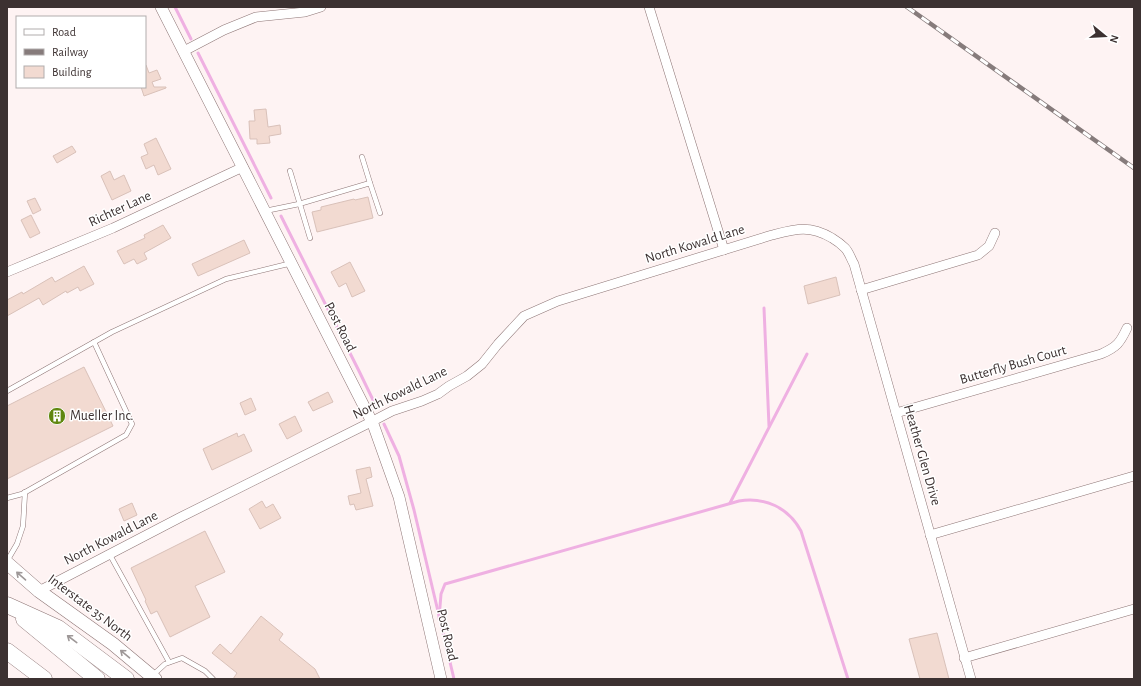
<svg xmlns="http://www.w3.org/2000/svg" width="1141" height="686" font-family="'Alegreya Sans',sans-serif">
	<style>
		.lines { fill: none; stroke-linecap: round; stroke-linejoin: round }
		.stream { stroke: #efb0e2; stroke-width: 3 }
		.building { fill: #f2dad1; stroke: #d9c1b9 }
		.service-casing { stroke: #8e7676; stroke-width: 5.5 }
		.minor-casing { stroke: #8e7676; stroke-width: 10 }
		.tertiary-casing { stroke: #8e7676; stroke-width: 12 }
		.secondary-casing { stroke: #8e7676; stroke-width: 14 }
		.motorway-casing { stroke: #8e7676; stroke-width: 17 }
		.service { stroke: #fff; stroke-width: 4.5 }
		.minor { stroke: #fff; stroke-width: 9 }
		.tertiary { stroke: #fff; stroke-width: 11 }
		.secondary { stroke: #fff; stroke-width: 13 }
		.motorway { stroke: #fff; stroke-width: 16 }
		.rail-casing { stroke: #867b7b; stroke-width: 4.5 }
		.rail { stroke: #fff; stroke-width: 3; stroke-dasharray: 9; stroke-linecap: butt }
		.oneway { stroke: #9e9898 }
		.labels { text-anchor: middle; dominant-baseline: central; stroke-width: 3; stroke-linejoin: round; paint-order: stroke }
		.street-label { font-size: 14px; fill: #3c3131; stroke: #fff }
		.poi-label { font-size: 14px; fill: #3c3131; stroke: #fff; text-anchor: start }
	</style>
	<rect width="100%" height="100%" fill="#fef3f3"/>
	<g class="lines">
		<!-- stream -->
		<g class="stream">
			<path d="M175,7l16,32"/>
			<path d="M198,53l73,145"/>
			<path d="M281,216l78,155 16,33"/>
			<path d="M764,308l5,118"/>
			<path d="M384,424l15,32 15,54 40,169"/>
			<path d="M730,503l77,-149"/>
			<path d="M439,619l2,-25 4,-10 294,-83c26,-4 49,6 62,30l47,148"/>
		</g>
	</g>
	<!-- building -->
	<g class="building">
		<path d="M145,65h1l3,8 8,-3 4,9 -9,3 2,5h12v1l-22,8 -3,-9h4z"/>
		<path d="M266,109l2,18 12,-2 1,9 -12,2 1,7 -13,1v-5h-7l-1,-18h6l-1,-11z"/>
		<path d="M156,138l15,31 -13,6 -4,-10 -8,4 -5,-12 7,-3 -4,-10z"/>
		<path d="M72,146l4,6 -19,11 -4,-7z"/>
		<path d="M110,171l4,9 10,-5 7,16 -19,9 -11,-24z"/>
		<path d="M368,197l5,21 -56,14 -5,-20 9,-2v-3l33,-8 1,1z"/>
		<path d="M35,198l6,12 -8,4 -6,-13z"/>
		<path d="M31,215l9,18 -10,5 -9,-18z"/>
		<path d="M163,225l8,13 -27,15 3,6 -10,5 -3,-5 -10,5 -7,-13 28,-13 -1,-3z"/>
		<path d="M244,240l6,13 -52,23 -6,-12z"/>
		<path d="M350,262l15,29 -13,6 -6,-14 -7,4 -8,-15z"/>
		<path d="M84,266l10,18 -14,7 -2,-4 -11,6 -1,-2 -23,14 -4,-7 -32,18v-16l15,-8 1,2 29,-17 3,5z"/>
		<path d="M836,277l4,18 -32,9 -4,-18z"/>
		<path d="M84,367l29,59 -106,53v-73z"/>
		<path d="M328,392l5,10 -20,9 -5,-9z"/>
		<path d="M251,398l5,12 -11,5 -5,-12z"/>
		<path d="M295,416l7,15 -15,8 -8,-15z"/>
		<path d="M237,433l1,4 6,-3 8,17 -40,19 -9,-21z"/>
		<path d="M370,467l2,10 -6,2 7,27 -17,4 -2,-6 -4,1 -2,-9 13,-3 -5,-23z"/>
		<path d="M262,501l4,7 7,-4 8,14 -21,11 -11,-20z"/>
		<path d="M132,503l5,12 -13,6 -5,-12z"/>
		<path d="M205,531l20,41 -30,14 15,31 -40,20 -13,-26 -6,3 -6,-13 1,-1 -15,-32z"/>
		<path d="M261,616l22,18 -4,6 36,29 5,10h-87l4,-6 -25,-20 8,-9 11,10z"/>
		<path d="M937,633l12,46h-29l-11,-40z"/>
	</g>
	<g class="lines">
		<defs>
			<g id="service">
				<path d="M362,157l8,26"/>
				<path d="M290,171l20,67"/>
				<path d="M265,211l34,-7 71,-21 10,30"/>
				<path d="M7,391l105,-59 114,-53 66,-16"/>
				<path d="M7,498l15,-4 104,-59 6,-11 -38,-82"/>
				<path d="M110,555l59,107"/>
				<path d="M7,561l10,-17 6,-18 2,-34"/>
				<path d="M153,675l12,-11 17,-6 23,13 8,8"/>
			</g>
			<g id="minor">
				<path d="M649,7l75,243"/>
				<path d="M184,51l40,-21 32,-13 49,-5 16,-5"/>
				<path d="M7,272l106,-44 130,-61"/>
				<path d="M861,290l117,-35 11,-9 6,-13"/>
				<path d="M896,413l205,-59c16,-7 19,-11 26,-26"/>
				<path d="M930,535l204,-59"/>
				<path d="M39,591l142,-74 190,-95 21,-11 30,-10 16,-7 11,-8 18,-10 15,-12 16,-20 26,-28 34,-15 214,-66c24,-6 37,-10 60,3 5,3 9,6 13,10 4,4 6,11 9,16l117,415"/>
				<path d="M964,658l170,-49"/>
			</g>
			<path id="tertiary" d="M161,7l212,417 26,73 42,182"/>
			<path id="secondary" d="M7,563l32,28 74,53 42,35"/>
			<g id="motorway">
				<path d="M7,605l51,23 68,51"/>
				<path d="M24,619l73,60"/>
				<path d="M7,651l37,28"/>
			</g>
		</defs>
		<!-- service casing -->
		<use href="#service" class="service-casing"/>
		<!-- minor casing -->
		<use href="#minor" class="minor-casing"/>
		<!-- tertiary casing -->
		<use href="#tertiary" class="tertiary-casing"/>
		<!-- secondary casing -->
		<use href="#secondary" class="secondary-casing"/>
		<!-- motorway casing -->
		<use href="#motorway" class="motorway-casing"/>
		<!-- service -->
		<use href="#service" class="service"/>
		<!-- minor -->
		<use href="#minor" class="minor"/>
		<!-- tertiary -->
		<use href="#tertiary" class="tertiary"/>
		<!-- secondary -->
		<use href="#secondary" class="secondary"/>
		<!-- motorway -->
		<use href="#motorway" class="motorway"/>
		<defs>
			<path id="rail" d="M907,7l227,161"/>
		</defs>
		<!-- rail casing -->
		<use href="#rail" class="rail-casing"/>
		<!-- rail -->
		<use href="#rail" class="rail"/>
	</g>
	<!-- one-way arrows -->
	<defs><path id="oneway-shaft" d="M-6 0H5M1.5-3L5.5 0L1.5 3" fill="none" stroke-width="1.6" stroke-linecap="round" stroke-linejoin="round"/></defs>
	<g class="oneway">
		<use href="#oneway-shaft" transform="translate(21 576) rotate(-139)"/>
		<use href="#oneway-shaft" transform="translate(72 639) rotate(-143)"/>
		<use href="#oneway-shaft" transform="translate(125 654) rotate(-140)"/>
	</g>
	<!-- icons -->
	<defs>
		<symbol id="building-disc" viewBox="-11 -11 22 22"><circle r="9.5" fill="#60870f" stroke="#fff"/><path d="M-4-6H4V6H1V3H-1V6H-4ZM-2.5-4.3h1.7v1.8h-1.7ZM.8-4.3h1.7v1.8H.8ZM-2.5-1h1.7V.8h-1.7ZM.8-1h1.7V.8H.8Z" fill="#fff"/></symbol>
	</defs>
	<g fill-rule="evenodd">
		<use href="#building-disc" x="47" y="406" width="20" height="20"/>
	</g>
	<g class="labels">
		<!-- street labels -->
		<g class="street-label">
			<text transform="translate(120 209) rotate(-25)">Richter Lane</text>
			<text transform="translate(695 244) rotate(-17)">North Kowald Lane</text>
			<text transform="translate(340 327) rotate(63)">Post Road</text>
			<text transform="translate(1013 365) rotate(-16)">Butterfly Bush Court</text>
			<text transform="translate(400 393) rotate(-26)">North Kowald Lane</text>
			<text transform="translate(922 455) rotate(74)">Heather Glen Drive</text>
			<text transform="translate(111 538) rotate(-27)">North Kowald Lane</text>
			<text transform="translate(90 608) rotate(37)">Interstate 35 North</text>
			<text transform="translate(447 635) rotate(77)">Post Road</text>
		</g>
		<!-- poi labels -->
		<g class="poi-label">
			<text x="70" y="416">Mueller Inc.</text>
		</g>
	</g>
	<!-- border -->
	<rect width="1141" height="686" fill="none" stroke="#3c3131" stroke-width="16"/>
	<!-- legend -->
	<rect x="16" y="16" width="130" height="72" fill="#ffffff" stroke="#b1adad"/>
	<rect x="24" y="29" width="20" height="6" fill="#ffffff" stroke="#b1adad"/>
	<text x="52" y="36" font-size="12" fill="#3c3131">Road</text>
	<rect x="24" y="49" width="20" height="6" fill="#867b7b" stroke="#b1adad"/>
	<text x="52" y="56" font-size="12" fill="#3c3131">Railway</text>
	<rect x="24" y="66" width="20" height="12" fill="#f2dad1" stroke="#b1adad"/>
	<text x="52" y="76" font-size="12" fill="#3c3131">Building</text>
	<!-- north arrow -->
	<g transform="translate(1105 36) rotate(108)" stroke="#ffffff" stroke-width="3" paint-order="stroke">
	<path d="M0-3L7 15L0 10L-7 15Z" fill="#3c3131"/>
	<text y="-6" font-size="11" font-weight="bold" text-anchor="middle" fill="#3c3131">N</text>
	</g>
</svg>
